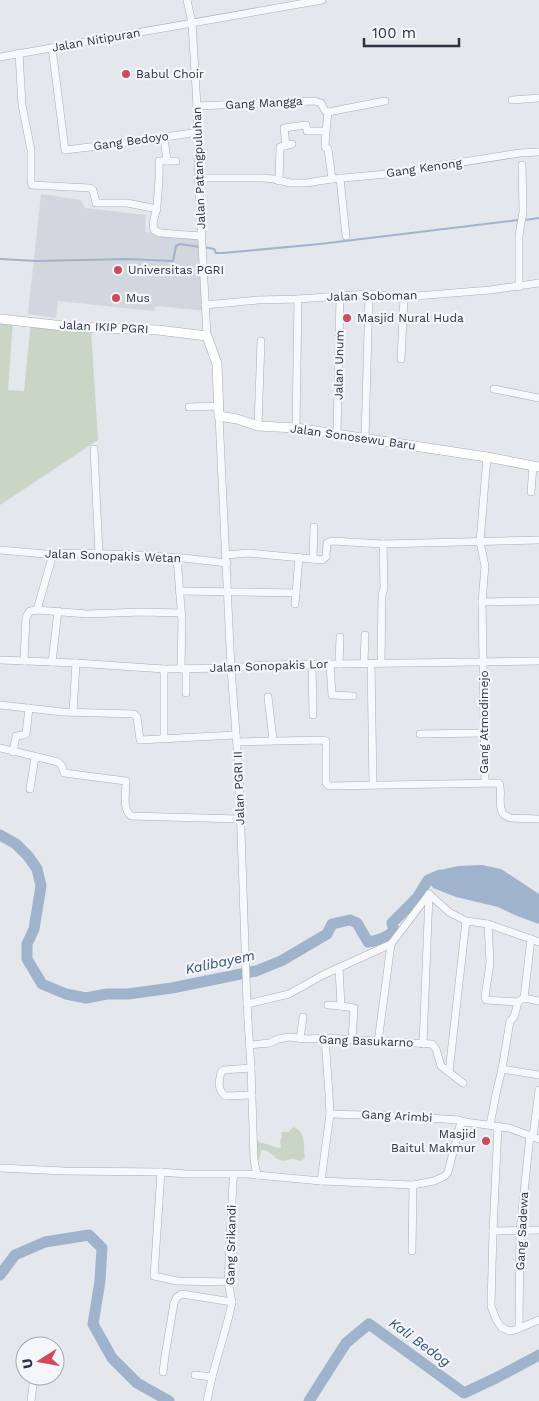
<svg xmlns="http://www.w3.org/2000/svg" width="539" height="1401" font-family="'Work Sans',sans-serif">
	<style>
		.built { fill: #d2d6de }
		.green { fill: #c9d6c5 }
		.water { fill: #9fb4cc }
		.lines { fill: none; stroke-linecap: round; stroke-linejoin: round }
		.stream { stroke: #9fb4cc; stroke-width: 2 }
		.river { stroke: #9fb4cc; stroke-width: 11 }
		.minor-casing { stroke: #a9aeb7; stroke-width: 8 }
		.major-casing { stroke: #a3abb8; stroke-width: 10 }
		.minor { stroke: #f7f8fa; stroke-width: 7 }
		.major { stroke: #fff; stroke-width: 9 }
		.poi-dot { fill: #d1495b; stroke: #f4f6f9; stroke-width: 2 }
		.labels { text-anchor: middle; dominant-baseline: central; stroke-width: 4.5; stroke-linejoin: round; paint-order: stroke }
		.street-label { font-size: 12px; fill: #2b3445; stroke: #f4f6f9 }
		.poi-label { font-size: 12px; fill: #2b3445; stroke: #f4f6f9; text-anchor: start }
		.water-label { font-size: 14px; font-style: italic; fill: #34527a; stroke: #f4f6f9 }
	</style>
	<rect width="100%" height="100%" fill="#e4e7ec"/>
	<!-- built -->
	<path class="built" d="M41,194l40,6 4,8 61,7 -1,17 55,7 7,72 -51,-5 -2,5 -96,-10 -2,17 -28,-4z"/>
	<!-- green -->
	<g class="green">
		<path d="M0,320l13,1 -5,69 16,1 7,-69 60,8 7,110 -98,65z"/>
		<path d="M293,1127c14,4 10,20 12,31l-4,3c-1,0 -6,-2 -8,-2 -6,0 -9,4 -15,0 -6,-3 -9,-10 -17,-9 -1,9 -2,13 -11,13l2,-16 3,-7c7,4 9,3 15,5 5,2 4,2 11,3l-1,-7 2,-4 -1,-5h7z"/>
	</g>
	<!-- water -->
	<path class="water" d="M482,865l19,4 38,25v30l-22,-8 -19,-9 -42,-10 -23,-9 -8,-12 15,-6 18,-4z"/>
	<g class="lines">
		<!-- stream -->
		<g class="stream">
			<path d="M525,220l14,-2"/>
			<path d="M204,247l10,2 2,4h7l97,-9 198,-24"/>
			<path d="M0,259l37,2 90,-2 46,2 3,-15 4,-2 20,3"/>
		</g>
		<!-- river -->
		<g class="river">
			<path d="M0,835l16,9 12,12 9,13 4,17 -7,43 -7,15v15l15,25 24,10 20,4 21,-4h21l44,-6 84,-17 25,-10 46,-27 5,-10 18,-4 7,3 11,19c10,-2 19,-4 26,-11l-2,-8 25,-25 11,-18 12,-5"/>
			<path d="M0,1275l15,-20 30,-13 44,-7 13,13 -2,33 -7,43 19,34 25,25 32,18"/>
			<path d="M309,1401l37,-58 23,-19 95,69 34,-16 41,-22"/>
		</g>
		<defs>
			<g id="minor">
				<path d="M187,0l5,23 5,83 2,83 8,147"/>
				<path d="M52,48l13,102 75,-9 58,-9"/>
				<path d="M19,53l3,52 9,45v31l1,4 58,3 3,2 3,13h31l30,6"/>
				<path d="M0,57l322,-57"/>
				<path d="M512,100l27,-2"/>
				<path d="M197,106l118,-5 6,2 4,8 3,1 57,-11"/>
				<path d="M326,131l-1,16 3,2 4,30"/>
				<path d="M164,137l3,24h-8c1,13 -1,32 -2,45 -1,9 -6,16 -3,24l6,3 41,3"/>
				<path d="M286,145l-2,-17 22,-3 1,6h19l2,-19"/>
				<path d="M167,161h9"/>
				<path d="M198,178h65l11,1 16,4h16l26,-4 55,-5 133,-21 19,-1"/>
				<path d="M340,178l6,58"/>
				<path d="M279,181l1,-34 12,-3"/>
				<path d="M519,287v-52l4,-23 -1,-47"/>
				<path d="M205,305l53,-5 40,-1 71,-5 35,3 86,-7 49,-7"/>
				<path d="M401,359l3,-62"/>
				<path d="M494,389l45,9"/>
				<path d="M189,407l30,-1"/>
				<path d="M219,416l12,252 8,106 8,230 4,64 3,92 3,15"/>
				<path d="M258,426l3,-85"/>
				<path d="M296,428l2,-129"/>
				<path d="M337,435l3,-139"/>
				<path d="M365,439l4,-145"/>
				<path d="M94,449l5,105"/>
				<path d="M531,492l2,-26"/>
				<path d="M0,550l45,4 33,-1 62,2 43,3 44,5"/>
				<path d="M226,555l23,-2 73,7 4,-3 1,-14 5,-2 51,3 156,-4"/>
				<path d="M177,558l5,63 -1,48"/>
				<path d="M313,559l1,-32"/>
				<path d="M179,591l117,2 -1,11"/>
				<path d="M296,593l3,-36"/>
				<path d="M482,602l57,-1"/>
				<path d="M37,610l16,-56"/>
				<path d="M0,660l76,3 88,6 67,-1 33,-3 275,-4"/>
				<path d="M24,661l2,-44 4,-6 7,-1 50,4 55,-2 39,1"/>
				<path d="M52,662l6,-51"/>
				<path d="M364,663l1,-28"/>
				<path d="M371,663l2,122"/>
				<path d="M381,663l1,-68 2,-7 -1,-44"/>
				<path d="M312,664l1,51"/>
				<path d="M330,664l2,31 21,1"/>
				<path d="M339,664l1,-27"/>
				<path d="M186,693v-24"/>
				<path d="M268,697l5,43"/>
				<path d="M0,705l63,7 71,2 3,3 3,23 96,-5"/>
				<path d="M73,712l3,-49"/>
				<path d="M420,734l64,-1"/>
				<path d="M164,738v-69"/>
				<path d="M237,742l87,-2 2,1v42l3,3 170,-3c4,10 -2,21 4,31l7,4 29,1"/>
				<path d="M0,748l58,14 4,4 2,7 62,8c0,11 -4,28 5,35l109,3"/>
				<path d="M13,752l3,-16 8,-1 2,-1 3,-26"/>
				<path d="M485,782l-3,-180 3,-36 -5,-24 7,-85"/>
				<path d="M30,789l5,-32"/>
				<path d="M429,894l20,18 17,9 22,3 51,18"/>
				<path d="M488,924l2,39 -5,34 1,3 32,2 6,-4 7,-59"/>
				<path d="M339,968l2,38 13,2 -2,32"/>
				<path d="M524,998l15,3"/>
				<path d="M247,1004l42,-10 34,-19 68,-31 38,-50"/>
				<path d="M328,1005l13,1"/>
				<path d="M300,1039l3,-22"/>
				<path d="M378,1042l13,-98"/>
				<path d="M423,1044l6,-150"/>
				<path d="M250,1045l20,-2 8,-4 11,-2 19,2 17,-1 107,6 4,5 5,17 22,17"/>
				<path d="M251,1068l-27,2 -3,2c-2,9 -4,17 4,24l27,-1"/>
				<path d="M502,1069l37,6"/>
				<path d="M449,1072l17,-151"/>
				<path d="M330,1114l67,2 62,4 6,2 44,6 30,11"/>
				<path d="M490,1125l7,-36 5,-20 8,-48 4,-4 4,-15"/>
				<path d="M498,1126l-5,105 46,-1"/>
				<path d="M533,1136l6,-46"/>
				<path d="M0,1168l64,3 97,1 25,2h61l74,7 92,4 21,-4 11,-5 3,-4 12,-47 5,-3"/>
				<path d="M161,1172l-7,104 23,5 51,1"/>
				<path d="M321,1181l9,-67 -1,-20 -4,-56"/>
				<path d="M493,1231l-2,75 5,13 5,8 8,4 6,-1 24,-10"/>
				<path d="M412,1251l1,-66"/>
				<path d="M519,1328l1,-97 10,-96"/>
				<path d="M163,1372l2,-16 9,-53 3,-6 5,-3 50,8"/>
				<path d="M195,1375l17,2"/>
				<path d="M31,1401l3,-25"/>
				<path d="M207,1401l5,-24 17,-61 3,-14 -4,-20 5,-101 1,-6"/>
			</g>
			<path id="major" d="M0,319l73,8 85,3 49,6 10,28 2,52 18,3 21,7 38,2 191,29 52,10"/>
		</defs>
		<!-- minor casing -->
		<use href="#minor" class="minor-casing"/>
		<!-- major casing -->
		<use href="#major" class="major-casing"/>
		<!-- minor -->
		<use href="#minor" class="minor"/>
		<!-- major -->
		<use href="#major" class="major"/>
	</g>
	<!-- markers -->
	<g class="poi-dot">
		<circle cx="126" cy="74" r="5"/>
		<circle cx="118" cy="270" r="5"/>
		<circle cx="116" cy="298" r="5"/>
		<circle cx="347" cy="318" r="5"/>
		<circle cx="486" cy="1141" r="5"/>
	</g>
	<g class="labels">
		<!-- street labels -->
		<g class="street-label">
			<text transform="translate(96 40) rotate(-10)">Jalan Nitipuran</text>
			<text transform="translate(264 103) rotate(-3)">Gang Mangga</text>
			<text transform="translate(131 141) rotate(-8)">Gang Bedoyo</text>
			<text transform="translate(199 168) rotate(-92)">Jalan Patangpuluhan</text>
			<text transform="translate(424 168) rotate(-8)">Gang Kenong</text>
			<text transform="translate(372 296) rotate(-1)">Jalan Soboman</text>
			<text transform="translate(104 327) rotate(3)">Jalan IKIP PGRI</text>
			<text transform="translate(339 365) rotate(-89)">Jalan Unum</text>
			<text transform="translate(353 437) rotate(8)">Jalan Sonosewu Baru</text>
			<text transform="translate(113 556) rotate(2)">Jalan Sonopakis Wetan</text>
			<text transform="translate(269 666) rotate(-2)">Jalan Sonopakis Lor</text>
			<text transform="translate(484 722) rotate(-90)">Gang Atmodimejo</text>
			<text transform="translate(239 788) rotate(-92)">Jalan PGRI II</text>
			<text transform="translate(366 1041) rotate(2)">Gang Basukarno</text>
			<text transform="translate(397 1116) rotate(3)">Gang Arimbi</text>
			<text transform="translate(522 1231) rotate(-87)">Gang Sadewa</text>
			<text transform="translate(231 1245) rotate(-89)">Gang Srikandi</text>
		</g>
		<!-- poi labels -->
		<g class="poi-label">
			<text x="136" y="74">Babul Choir</text>
			<text x="128" y="270">Universitas PGRI</text>
			<text x="126" y="298">Mus</text>
			<text x="357" y="318">Masjid Nural Huda</text>
			<text x="476" y="1134" text-anchor="end">Masjid<tspan x="476" dy="14">Baitul Makmur</tspan></text>
		</g>
		<!-- water labels -->
		<g class="water-label">
			<text transform="translate(220 962) rotate(-12)">Kalibayem</text>
			<text transform="translate(420 1342) rotate(36)">Kali Bedog</text>
		</g>
	</g>
	<!-- north arrow -->
	<g transform="translate(40 1361) rotate(259)"><circle r="24" fill="#f4f6f9" stroke="#a4a8b1"/>
	<path d="M0-4L9 19L0 12L-9 19Z" fill="#d1495b"/>
	<text y="-8" font-size="14" font-weight="bold" text-anchor="middle" fill="#2b3445">U</text>
	</g>
	<!-- scale -->
	<path d="M364 38v8h95v-8" fill="none" stroke="#2b3445" stroke-width="2.5"/>
	<text x="372" y="38" font-size="15" fill="#2b3445" stroke="#f4f6f9" stroke-width="4" paint-order="stroke">100 m</text>
</svg>
